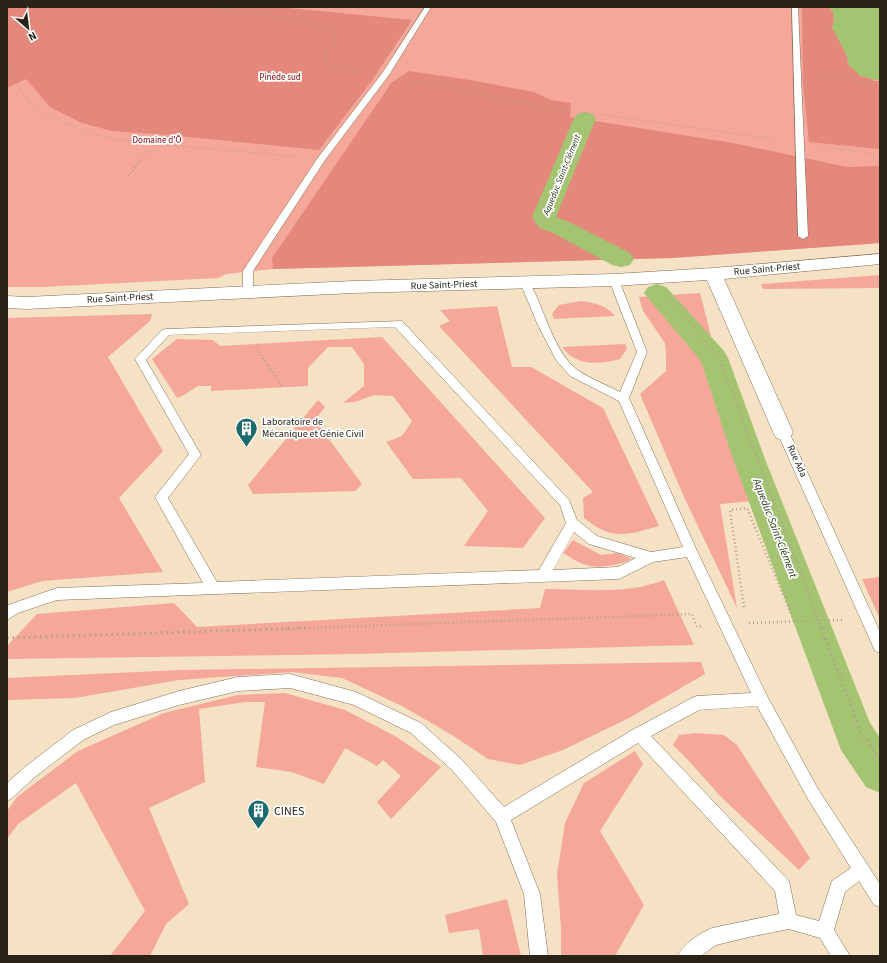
<svg xmlns="http://www.w3.org/2000/svg" width="887" height="963" font-family="'Source Sans 3',sans-serif">
	<style>
		.green { fill: #f5a79a }
		.forest { fill: #e3887a }
		.water { fill: #a4c471 }
		.lines { fill: none; stroke-linecap: round; stroke-linejoin: round }
		.canal { fill: #a4c471; fill-rule: evenodd }
		.lane-casing { stroke: #806f55; stroke-width: 1 }
		.street-casing { stroke: #806f55; stroke-width: 1 }
		.path-far3 { stroke: #b0a18a; stroke-width: 1.5; stroke-dasharray: 0.5 2; stroke-linecap: butt }
		.path-far2 { stroke: #b0a18a; stroke-width: 2; stroke-dasharray: 1 2.5; stroke-linecap: butt }
		.path-far1 { stroke: #b0a18a; stroke-width: 2.5; stroke-dasharray: 1 3; stroke-linecap: butt }
		.path { stroke: #b0a18a; stroke-width: 3; stroke-dasharray: 1.5 4; stroke-linecap: butt }
		.lane { fill: #fff; fill-rule: evenodd }
		.street { fill: #fff; fill-rule: evenodd }
		.labels { text-anchor: middle; dominant-baseline: central; stroke-width: 3.5; stroke-linejoin: round; paint-order: stroke }
		.far-park-label { font-size: 9px; fill: #770501; stroke: #fff }
		.far-water-label { font-size: 9px; font-style: italic; fill: #283512; stroke: #fff }
		.street-label { font-size: 10px; fill: #2a2318; stroke: #fff }
		.poi-label { font-size: 10px; fill: #2a2318; stroke: #fff; text-anchor: start }
		.water-label { font-size: 11px; font-style: italic; fill: #283512; stroke: #fff }
		.near-poi-label { font-size: 12px; fill: #2a2318; stroke: #fff; text-anchor: start }
	</style>
	<rect width="100%" height="100%" fill="#f5e1c4"/>
	<!-- green -->
	<g class="green">
		<path d="M7,7h873v236l-208,15 -399,11 -47,5 -8,4 -175,9h-36z"/>
		<path d="M880,275v13l-117,1 -2,-5z"/>
		<path d="M700,293l53,208 -33,3 17,104 -53,-111 -44,-103 26,-23v-16l-1,-12 -22,-32 -4,-14z"/>
		<path d="M581,301c14,2 25,4 34,15l-61,3 -2,-5 7,-9z"/>
		<path d="M497,306l15,61h19l72,41 56,118c-32,9 -47,15 -75,-8l-1,-20 10,-6 -154,-166 11,-5 -10,-11z"/>
		<path d="M152,314l-2,7 -42,36 55,94 -44,47 44,74 -121,9 -35,11v-274z"/>
		<path d="M382,337l163,181 -22,30 -59,-2 24,-35 -27,-33 -48,1 -27,-37 16,-6 10,-15 -19,-25 -19,-1 -19,7 -12,1 21,-17v-22l-12,-17h-24l-20,21v18l-97,5v-5h-13l-14,9 -7,3 -25,-39 25,-20 36,1 7,6z"/>
		<path d="M625,344l2,5 -7,10c-21,6 -44,7 -58,-12z"/>
		<path d="M318,400l7,7 -10,13 47,64 -7,7 -102,3 -5,-9z"/>
		<path d="M573,540l28,15 17,-2 14,6c-11,6 -34,10 -46,6 -8,-2 -16,-8 -23,-12z"/>
		<path d="M880,577v42l-18,-40z"/>
		<path d="M664,580l30,65 -340,9 -347,5v-13l30,-32 137,-11 23,24 343,-19 5,-19c39,0 82,6 119,-9z"/>
		<path d="M701,662l4,12 -76,44 -66,32 -43,15 -32,-6 -36,-24 -50,-29 -60,-28 -50,-6 -113,8 -104,18 -68,2v-22l174,-8z"/>
		<path d="M285,693l60,17 50,26 46,31 -50,52 -14,-17 24,-26 -18,-16 -6,6 -32,-18 -21,36 -32,-12 -36,-5 9,-65h-20l-46,7 6,73 -56,26 40,96 -23,20 -16,32h-40l35,-45 -69,-128 -58,41 -11,15v-28l10,-14 61,-46 86,-38 74,-18z"/>
		<path d="M696,733l28,2 13,10 73,113 -11,12 -78,-73 -31,-35 -17,-17 6,-10z"/>
		<path d="M635,751l8,13 -43,67 44,74 -29,51h-54v-27l-4,-55 8,-51 19,-40z"/>
		<path d="M507,899l14,57h-38l-4,-27 -30,4 -4,-18z"/>
	</g>
	<!-- forest -->
	<g class="forest">
		<path d="M7,7h271l134,13 -39,59 -54,71 -151,-15 -56,-4 -30,-8 -32,-16 -24,-28 -19,9z"/>
		<path d="M802,7h29l-2,3 4,1 1,14h-3l16,31 1,9 26,16h6v68l-71,-7 -6,-59z"/>
		<path d="M409,71l61,9 64,12 17,8 20,3 -1,14 163,26 114,24 33,-1v77l-208,15 -399,11 -1,-11 120,-176z"/>
	</g>
	<!-- water -->
	<path class="water" d="M831,7h49v74l-20,-5 -12,-12 -1,-8 -16,-31h3l-1,-14 -4,-1z"/>
	<g class="lines">
		<!-- canal -->
		<g class="canal">
			<path d="M585,112l7,2 4,4 -40,99 13,5 61,31 4,6 -4,6 -9,2 -9,-2 -61,-33 -12,-4 -7,-11 42,-99 4,-4z"/>
			<path d="M657,284l9,3 58,64 4,7 37,101 105,264 10,15v55l-14,-6 -25,-37 -108,-291 -32,-98 -57,-68 4,-6z"/>
		</g>
		<defs>
			<g id="lane">
				<path d="M425,7h6l-42,68 -64,85 -72,111v21l-2,2h-6l-2,-2v-21l74,-112 66,-87z"/>
				<path d="M792,7h6l10,229 -5,3 -5,-3z"/>
				<path d="M614,277l5,3 28,72 -18,46 68,153 69,143 52,95 62,95v23l-6,-2 -15,-24 -14,11 -11,38 16,26h-19l-11,-18 -31,-9 -40,8 -33,8 -15,11h-23c5,-12 22,-23 34,-28l67,-14 -4,-23 -137,-148 -127,77 29,74 8,62h-18l-6,-62 -28,-72 -44,-52 -41,-37 -57,-28 -64,-17 -52,3 -59,14 -65,20 -31,15 -48,37 -23,21 -5,3v-18l18,-16 48,-37 38,-18 68,-21 59,-14 52,-3 66,18 65,31 41,37 42,47 130,-78 58,-31 5,-2 54,-3 -64,-136 -34,5 -34,17 -562,21 -39,13 -11,7 1,-15 49,-17 146,-5 -48,-86 34,-43 -54,-95 27,-29 4,-1 236,-8 167,179 8,20 20,16 54,16 32,-5 -64,-146 -49,-25 -14,-16 -19,-37 -17,-41 5,-3 3,1c16,25 25,74 51,91 12,8 28,14 41,21l17,-40 -28,-72zM395,327l165,178 6,18 -27,47 -322,12 -49,-84 33,-43 -55,-95 23,-25zM574,532l15,12 47,14 -18,9 -65,3zM757,706l51,93 43,69 -19,13 -13,40 -23,-6 -7,-34 -138,-145 48,-26z"/>
				<path d="M783,428l4,1 2,3 91,200v21l-5,-2 -98,-219 2,-3z"/>
			</g>
			<path id="street" d="M880,254v10l-156,15 69,153 -3,6 -7,2 -7,-2 -3,-6 -66,-152 -93,6 -261,7 -326,16 -20,-1v-12l20,1 326,-16 261,-7 99,-6z"/>
		</defs>
		<!-- lane casing -->
		<use href="#lane" class="lane-casing"/>
		<!-- street casing -->
		<use href="#street" class="street-casing"/>
		<!-- path-far3 -->
		<g class="path-far3">
			<path d="M205,7l62,7 66,15 1,10 -9,17 3,11 35,4"/>
			<path d="M7,64l10,21 16,22 50,24 34,9 182,17"/>
			<path d="M817,77h24l39,8"/>
			<path d="M405,79l43,7 56,14 60,11 42,4 173,25"/>
			<path d="M821,146l59,9"/>
			<path d="M140,161l15,-18"/>
		</g>
		<!-- path-far2 -->
		<g class="path-far2">
			<path d="M128,176l13,-16"/>
			<path d="M670,298l49,59 4,9"/>
			<path d="M257,349l11,17"/>
		</g>
		<!-- path-far1 -->
		<g class="path-far1">
			<path d="M268,365l14,22"/>
			<path d="M722,365l100,264"/>
			<path d="M744,607l-14,-97 17,-2 47,113"/>
			<path d="M749,623l95,-3"/>
			<path d="M277,629l415,-15 5,13 5,-1"/>
		</g>
		<!-- path -->
		<g class="path">
			<path d="M821,628l40,104 19,27"/>
			<path d="M7,638l298,-10"/>
		</g>
		<!-- lane -->
		<use href="#lane" class="lane"/>
		<!-- street -->
		<use href="#street" class="street"/>
	</g>
	<!-- icons -->
	<defs>
		<symbol id="building-pin" viewBox="-11 -11 22 30"><path d="M0 17L-7.5 6A9.5 9.5 0 1 1 7.5 6Z" fill="#1d6a6d" stroke="#fff"/><path d="M-4-6H4V6H1V3H-1V6H-4ZM-2.5-4.3h1.7v1.8h-1.7ZM.8-4.3h1.7v1.8H.8ZM-2.5-1h1.7V.8h-1.7ZM.8-1h1.7V.8H.8Z" fill="#fff"/></symbol>
	</defs>
	<g fill-rule="evenodd">
		<use href="#building-pin" x="234" y="416" width="25" height="34"/>
		<use href="#building-pin" x="246" y="798" width="25" height="34"/>
	</g>
	<g class="labels">
		<!-- far-park labels -->
		<g class="far-park-label">
			<text x="280" y="77">Pinède sud</text>
			<text x="157" y="140">Domaine d'Ô</text>
		</g>
		<!-- far-water labels -->
		<g class="far-water-label">
			<text transform="translate(562 175) rotate(-68)">Aqueduc Saint-Clément</text>
		</g>
		<!-- street labels -->
		<g class="street-label">
			<text transform="translate(767 269) rotate(-5)">Rue Saint-Priest</text>
			<text transform="translate(444 285) rotate(-2)">Rue Saint-Priest</text>
			<text transform="translate(120 298) rotate(-3)">Rue Saint-Priest</text>
			<text transform="translate(797 461) rotate(66)">Rue Ada</text>
		</g>
		<!-- poi labels -->
		<g class="poi-label">
			<text x="262" y="422">Laboratoire de<tspan x="262" dy="12">Mécanique et Génie Civil</tspan></text>
		</g>
		<!-- water labels -->
		<g class="water-label">
			<text transform="translate(775 528) rotate(69)">Aqueduc Saint-Clément</text>
		</g>
		<!-- near-poi labels -->
		<g class="near-poi-label">
			<text x="274" y="811">CINES</text>
		</g>
	</g>
	<!-- border -->
	<rect width="887" height="963" fill="none" stroke="#2a2318" stroke-width="16"/>
	<!-- north arrow -->
	<g transform="translate(28 28) rotate(152)" stroke="#ffffff" stroke-width="3" paint-order="stroke">
	<path d="M0-3L7 15L0 10L-7 15Z" fill="#2a2318"/>
	<text y="-6" font-size="11" font-weight="bold" text-anchor="middle" fill="#2a2318">N</text>
	</g>
</svg>
